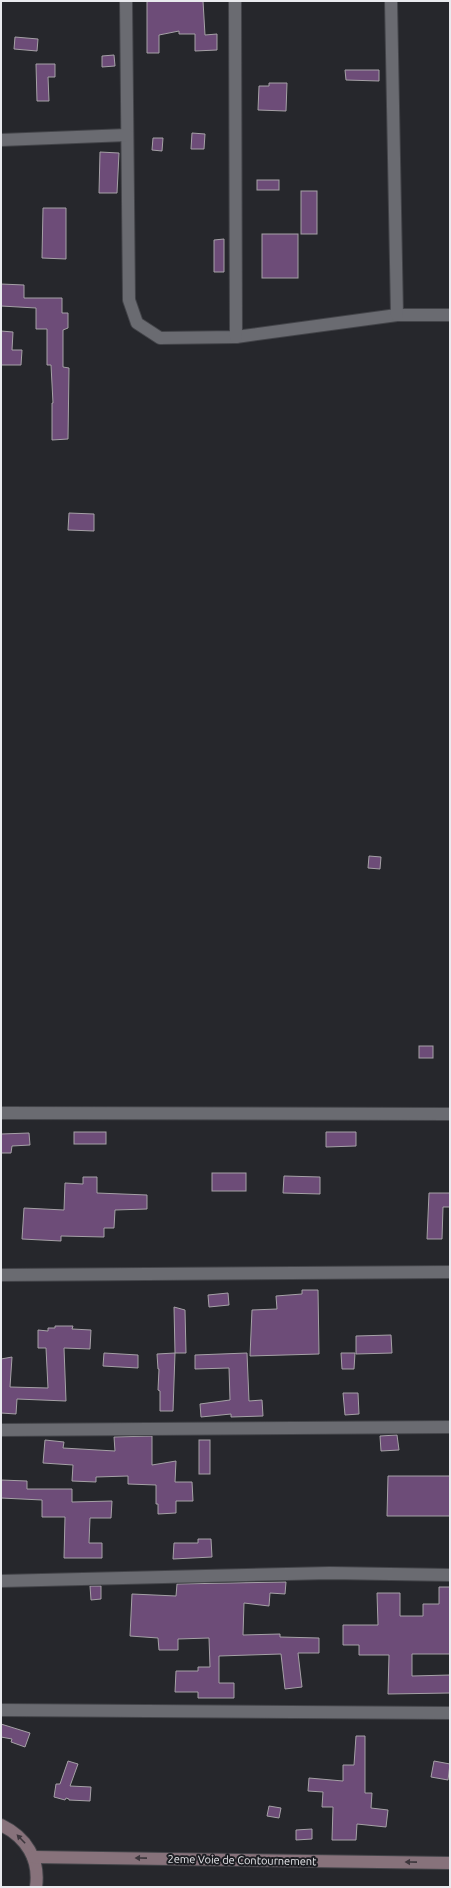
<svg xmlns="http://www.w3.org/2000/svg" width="451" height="1888" font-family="Ubuntu,sans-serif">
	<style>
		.building { fill: #6d4c78; stroke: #a5a1a6 }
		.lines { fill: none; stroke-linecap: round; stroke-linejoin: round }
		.street-casing { stroke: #434449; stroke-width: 14 }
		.secondary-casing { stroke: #434449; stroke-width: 14 }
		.street { stroke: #6a6b71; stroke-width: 12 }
		.secondary { stroke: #87727b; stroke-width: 12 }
		.oneway { fill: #3d373d }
		.labels { text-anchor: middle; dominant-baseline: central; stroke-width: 4; stroke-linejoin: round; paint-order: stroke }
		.street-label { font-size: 11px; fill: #e9eaee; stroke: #1d1e23 }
	</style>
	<rect width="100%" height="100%" fill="#26272c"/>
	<!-- building -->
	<g class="building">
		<path d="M147,1h56l2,34 12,-1v16l-22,1v-17h-16v-3l-20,4v18h-12z"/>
		<path d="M15,37l23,2 -1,12 -23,-2z"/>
		<path d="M114,55l1,11 -13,1v-11z"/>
		<path d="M36,64h19v13h-7l1,24h-12z"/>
		<path d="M345,70h34v11l-33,-1z"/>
		<path d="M269,83h18l-1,28 -28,-1 1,-24h10z"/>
		<path d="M192,133l13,1 -1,15h-13z"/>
		<path d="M153,138h10l-1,13 -10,-1z"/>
		<path d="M100,152l19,1 -2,40h-18z"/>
		<rect x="257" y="180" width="22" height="10"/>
		<rect x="301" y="191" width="16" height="43"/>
		<path d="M43,208h23v51l-24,-1z"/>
		<rect x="262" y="234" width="36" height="44"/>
		<path d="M224,239v33h-10v-32z"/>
		<path d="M1,284l23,1v13h38v15h6v15l-5,2v37l6,1 -1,71 -16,1v-37h1l-2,-38h-4v-36h-11v-21l-35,-2z"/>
		<path d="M1,331l12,1 -1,18h10l-1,15h-20z"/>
		<path d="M69,513l25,1v17l-26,-1z"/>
		<path d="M369,856l12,1 -1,12 -12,-1z"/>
		<rect x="419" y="1046" width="14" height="12"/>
		<rect x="74" y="1132" width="32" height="12"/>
		<path d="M326,1132h30v14l-30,1z"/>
		<path d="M29,1133l1,12 -18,1 -1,7h-10v-19z"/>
		<rect x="212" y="1173" width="34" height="18"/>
		<path d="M284,1176l36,1v17l-37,-1z"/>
		<path d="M83,1177h14v16l50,2v14l-32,1 -1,18h-10v9l-43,-1v5l-39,-2 2,-31 40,2 1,-27 18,1z"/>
		<path d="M429,1193h21v14h-7l-1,32h-15z"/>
		<path d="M302,1290h16l1,64 -69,2 2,-46 25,-1 -1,-13 26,-2z"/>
		<path d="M228,1293l1,12 -20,2 -1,-12z"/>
		<path d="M174,1307l11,3 1,43h-11z"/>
		<path d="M55,1326h18l-1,3 19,1 -1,19 -26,-1 2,53 -49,-2 -1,15 -15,-1v-54l11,-2 -2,30 38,1 -2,-40h-8v-18l10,1v-3h7z"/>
		<path d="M391,1335l1,18 -36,1v-18z"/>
		<path d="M104,1353l34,2v13l-35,-2z"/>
		<path d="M175,1353l-2,58h-13v-20l-2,-1 1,-21h-1l-1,-15z"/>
		<path d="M247,1353l2,48 13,-1 1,16 -32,1v-3l-30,3 -1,-13 30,-4 -1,-32 -34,1v-14z"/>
		<path d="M341,1353h14l-1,16h-12z"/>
		<path d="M343,1393h15l1,21 -14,1z"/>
		<path d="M397,1435l2,15 -18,1 -1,-15z"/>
		<path d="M152,1436v29l24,-4 -1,21h17l1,19h-17v12l-18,1v-10h-2v-19l-28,-1v-8l-32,1v5l-24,-1 1,-16 -30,-2 2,-23 19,2 -1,6 52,3 -1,-14z"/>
		<rect x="199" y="1440" width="11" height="34"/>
		<path d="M388,1476h62v40h-63z"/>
		<path d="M1,1480l26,1v8h45v13l40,-1 -1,17h-21l-1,25h13v15h-38l1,-41h-23v-17l-41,-2z"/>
		<path d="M198,1539h13l1,18 -39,2 1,-16h24z"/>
		<path d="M286,1582l-1,12 -15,-1 -1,13 -25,-3 -1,32 37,-1v3l39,1v15h-21l4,34 -17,2 -4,-35 -62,2v27h15v15h-36v-6h-23l1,-21h22v-4h12l-1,-29 -31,1v11h-19l-1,-12 -28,-2 2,-42 44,2 1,-12z"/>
		<path d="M90,1586h11v13l-10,1z"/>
		<path d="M439,1587h11v67h-38v22l38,-1v18l-62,1 1,-39h-30v-10h-16v-20h35l-1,-32h23v23h23v-12h16z"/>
		<path d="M1,1724l29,9 -5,14 -14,-5 1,-3 -11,-2z"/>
		<path d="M356,1736h9v57h7l-1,15 17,2 -2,17 -29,-3 -1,16h-24l1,-33h-11l1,-15 -15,-1 1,-13 34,3v-16h11z"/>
		<path d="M68,1761l10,3 -8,22 21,1 -1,14 -21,-1v-1l-3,-1 -1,2 -11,-3 2,-13h4z"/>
		<path d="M434,1761l16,3 -2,16 -17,-3z"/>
		<path d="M269,1806l12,2 -2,10 -12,-2z"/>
		<path d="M312,1829v10l-16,1v-10z"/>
	</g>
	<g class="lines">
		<defs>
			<g id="street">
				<path d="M126,1l3,299 8,23 23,15 76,-1 161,-22h53"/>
				<path d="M235,1l1,336"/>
				<path d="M391,1l6,314"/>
				<path d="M1,140l126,-5"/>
				<path d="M1,1113l449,1"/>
				<path d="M1,1275l449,-3"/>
				<path d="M1,1430l449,-3"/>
				<path d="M1,1581l329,-8 120,2"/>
				<path d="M1,1710l449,3"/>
			</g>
			<g id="secondary">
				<path d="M1,1825c25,12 39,34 35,62"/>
				<path d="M33,1857l417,6"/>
			</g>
		</defs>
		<!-- street casing -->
		<use href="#street" class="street-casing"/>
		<!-- secondary casing -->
		<use href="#secondary" class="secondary-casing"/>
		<!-- street -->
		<use href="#street" class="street"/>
		<!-- secondary -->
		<use href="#secondary" class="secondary"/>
	</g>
	<!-- one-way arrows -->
	<defs><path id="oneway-solid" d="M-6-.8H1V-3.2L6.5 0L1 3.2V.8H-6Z"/></defs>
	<g class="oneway">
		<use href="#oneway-solid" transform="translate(21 1839) rotate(-134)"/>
		<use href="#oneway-solid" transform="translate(141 1858) rotate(-179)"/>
		<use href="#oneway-solid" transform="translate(411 1862) rotate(-179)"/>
	</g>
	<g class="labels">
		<!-- street labels -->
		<g class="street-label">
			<text transform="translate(242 1860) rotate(1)">2eme Voie de Contournement</text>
		</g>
	</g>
	<!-- border -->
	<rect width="451" height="1888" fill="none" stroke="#e9eaee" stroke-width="4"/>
</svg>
